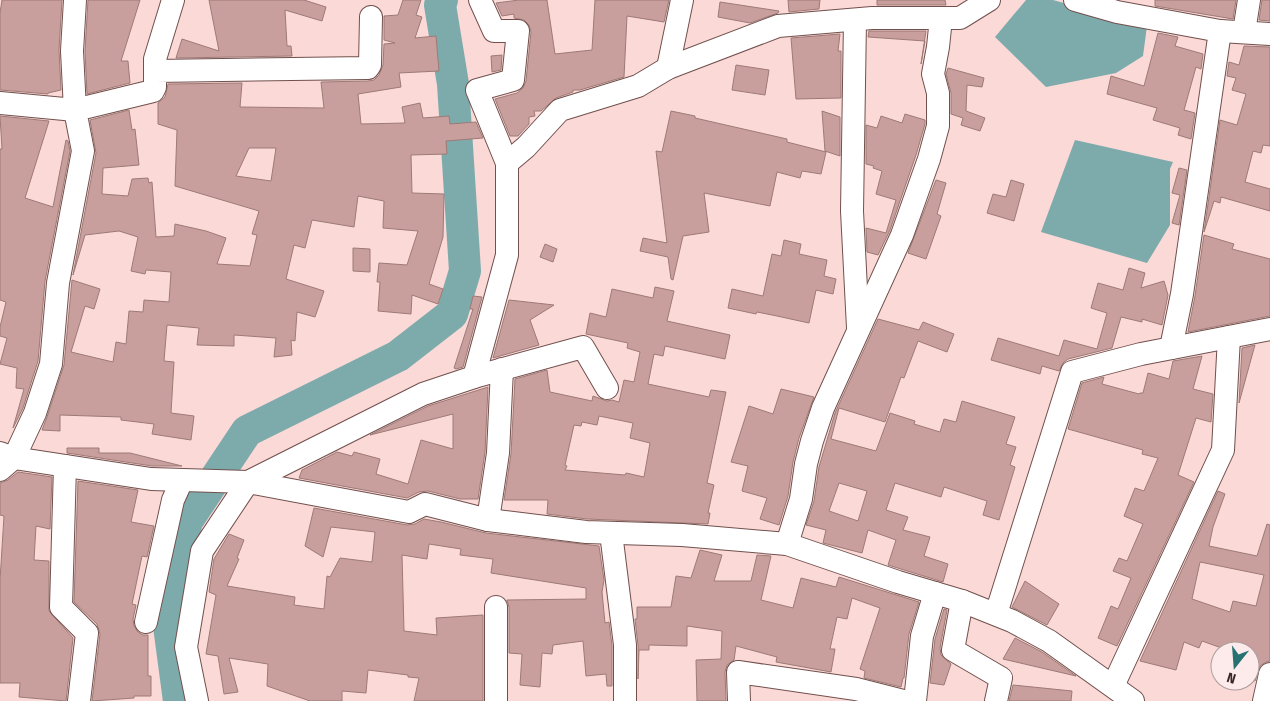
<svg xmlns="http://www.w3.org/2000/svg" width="1270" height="701" font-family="'Fira Sans Condensed',sans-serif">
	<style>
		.water { fill: #7dabab }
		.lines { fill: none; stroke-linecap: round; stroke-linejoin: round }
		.river { stroke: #7dabab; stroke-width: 32 }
		.building { fill: #c89f9c; stroke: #9e7a77; fill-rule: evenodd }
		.minor-casing { stroke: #71504d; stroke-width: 24 }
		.minor { stroke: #fff; stroke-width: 22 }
	</style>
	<rect width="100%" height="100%" fill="#fad9d7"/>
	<!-- water -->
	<g class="water">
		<path d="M1026,0h27l94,26 -4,30 -27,17 -70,14 -51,-50z"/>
		<path d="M1075,140l98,22 -3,7v56l-23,38 -106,-31z"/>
	</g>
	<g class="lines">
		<!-- river -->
		<path class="river" d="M179,701l-12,-90 20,-90 60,-90 151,-75 54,-42 13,-43 -12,-187 -13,-79 2,-5"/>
	</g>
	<!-- building -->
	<g class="building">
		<path d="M2,0h60l-3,50 2,40 -13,3v1l-48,-4v-77z"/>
		<path d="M88,0h52l-19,61h7l2,22 -43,11 -2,-43z"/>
		<path d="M209,0h95l22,7 -4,14 -37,-11 2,36h4l1,10 -116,2 6,-19 37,12z"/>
		<path d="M403,0h18l-5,15 6,2 -7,21 21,-2 3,35 -40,2 2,14 -43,7 3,30 44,-1 -3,-16 18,-4 3,15 26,-2 1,8 26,-2 7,16 -37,3 1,13 -36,1 1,38 32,1 -1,43 -14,47 14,5 -5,15 -26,-9 -1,19 -33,-3 2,-29h-3l2,-19 28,2 11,-34 -35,-3 1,-27 -26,-5 -4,31 -42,-7 -7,28 -11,-3 -8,34 38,12 -9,26 -18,-5 -2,29 -4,-1 1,15 -18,2 2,-19 -42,-3v11l-37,-1 2,-17 -32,-3 -3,36 10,1 -3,51 23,3 -3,24 -39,-6 2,-10 -33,-4v-3l-61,-2v16l-18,-1 5,-13 17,-52 8,-85 28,9 -6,20 -9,-3 -14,46 42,10 3,-20 10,2 3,-33 14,1 1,-12 25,2 2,-30 -25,-2 -1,4 -14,-3 7,-34 -19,-6 -34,4 -12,40 23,-122 -6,-33 39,-10 3,20 3,-1 4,36 -36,3 -1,26 26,2 4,-17 16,-1 1,5 3,-1 4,55 18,-1 1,-12 31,7 20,7 -9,26 33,2 7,-31 -5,-1 7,-23 -84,-25 2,-56 -19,-6v-21l7,-6 3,-13 74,-1 -2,24 84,1 -3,-26 47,-1 6,-1 5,-5 4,-10 1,-21 11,-1 -11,-3v-24l14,-1zM249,148h27l-5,33 -35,-5z"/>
		<path d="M519,0h28l8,54 37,-4 3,-50h74l-5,22 -37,-6 -3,61 -44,13h-7v2l-17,6 -15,13h-7l1,5 -6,1v7l-11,12h-8l-15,-37 22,-6 6,-5 3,-7 5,-49 -2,-7 -5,-5 -10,-2v-4l-12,2 -6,-13z"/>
		<path d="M788,0h32l-1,9 -30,3z"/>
		<path d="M877,0h68l1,5h-69z"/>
		<path d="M1155,0h81l-3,19 -78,-13z"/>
		<path d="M1262,0h8v21l-11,-1z"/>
		<path d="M720,2l59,9 -1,2 -28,10 -32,-6z"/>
		<path d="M869,31h57l-5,33 4,-23 -57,-4z"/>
		<path d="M1158,33l20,4 -3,9 28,8 -2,15 -5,-2 -12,43 11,3 -4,26 -13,-4 2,-7 -27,-8 4,-12 -50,-14 4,-18 33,10z"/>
		<path d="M840,34l-2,17h3v47l-45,1 -5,-61z"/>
		<path d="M1244,46l26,1v99l-7,-1 -2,8 -8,-2 -8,31 25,7v22l-49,-14 -1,6 -6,-2 -10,31 16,-112 17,5 9,-31 -14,-4 4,-12 -9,-2 2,-14 10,3z"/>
		<path d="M502,55l-1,15 -9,2 -1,-16z"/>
		<path d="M736,65l33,5 -4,25 -33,-5z"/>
		<path d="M948,68l36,10 -2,9 -15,-2 -1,26 19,7 -5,13 -19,-6 2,-7 -12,-4v-21l-5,-19z"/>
		<path d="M671,111l24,5v2l92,21v3l39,10 -5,22 -19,-3 -2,7 -23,-6 -7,34 -66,-13 5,39 -26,4 -10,44 -2,-1 -3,-22 -28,-6 3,-13 24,5 -11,-92 6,1z"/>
		<path d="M822,111l18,6v39l-15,-5z"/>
		<path d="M905,114l20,6v4l-9,31 -26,75 -12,25 -11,-3 -1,-24 20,5 10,-33 -20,-6 6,-23 -9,-3 1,-2 -8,-2v-39l11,3 4,-12 21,7z"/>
		<path d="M0,116l49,5 -24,77 28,9 13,-67 2,1 2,10 -25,130 -7,80 -15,47 -10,20 11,-39 -8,-1 1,-20 -17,-4 7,-26 -7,-2v-9l6,-25 -6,-2v-151h2z"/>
		<path d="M1179,168l8,2 -8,55 -7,-2 8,-28 -8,-2z"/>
		<path d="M936,180l10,3 -9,31 4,2 -15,43 -18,-6z"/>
		<path d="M1011,180l13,4 -10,37 -27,-8 6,-19 13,3z"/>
		<path d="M1204,235l30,9 -2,5 38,10v57l-82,16 7,-36z"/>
		<path d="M784,240l17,4 -2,10 28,6 -3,16 12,3 -3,15 -17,-4 -7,33 -32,-7 -20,-4 -1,2 -28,-6 4,-19 31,7 9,-42 9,2z"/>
		<path d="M545,244l12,5 -4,13 -13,-5z"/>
		<path d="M353,248l17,1v23l-17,-1z"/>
		<path d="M1129,268l16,5 -4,15 23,-7 4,14 -6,30 -20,-6v3l-21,-5 -9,31 -44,11 -5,4 -4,8 -17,-5 -2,8 -49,-14 7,-22 61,18 5,-16 33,9 10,-36 -16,-5 7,-25 25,7z"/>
		<path d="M655,287l19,4 -7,30 63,14 -5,24 -60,-13 -2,10 -9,-2 -6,30 61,13 2,-7 15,2 -19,91 7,2 -6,28h2l-2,11 -121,-5 -40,-5 1,-14h-44l7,-46 4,-75 32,-9 3,22 42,9 1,-5 14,5 5,-1 7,2 5,-22 10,2 6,-30 -13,-4 1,-5 -42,-9 4,-21 16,4 6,-28 41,9zM599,416l34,7 -3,15 20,5 -6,34 -18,-4 -1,2 -60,-5 2,-4 -2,-1 9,-40 7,1 1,-4 15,3z"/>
		<path d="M473,296l9,1 -19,70 -7,2 -2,-1 19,-59h-3z"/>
		<path d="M509,300l45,5 -24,15 9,25 -46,13z"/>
		<path d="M878,319l41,11 4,-8 31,12 -7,18 -29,-11 -14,37 -3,-1 -16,45 -46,-14 -8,31 45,12 14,-38 25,8 -1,3 26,8 4,-13 12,3 6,-21 53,16 -9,27 10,3 -6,18 5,2 -16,53 -16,-5 4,-14 -43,-14 -3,10 -46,-14 -9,27 22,7 -5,13 27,7 -6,19 24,8 -5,18 -55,-17 8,-25 -28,-10 -6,23 -39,-10 3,-13 -20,-5 8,-24 5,-34 16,-54zM839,483l28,8 -9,30 -29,-10z"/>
		<path d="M1255,345l-2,7 -14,51 3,-55z"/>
		<path d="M1202,356l-9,33 20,5 -2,28 -15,-4 -18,57 16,7 -77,164 -19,-8 13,-32 7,3 13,-31 -18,-7 6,-13 8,3 16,-37 -19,-8 11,-28 9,3 14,-33 -16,-4 1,-4 -75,-21 14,-46 22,-6 -2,7 37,10 1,-1h3l5,-20 21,6 4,-18z"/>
		<path d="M488,387l-3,65 -7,47h-18l-32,-8 -9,1 -12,6 -108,-20 3,-8 35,-18 15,4 2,-4 26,7 -4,15 32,10 13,-44 32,9v-35l-83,21 58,-29z"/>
		<path d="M781,389l33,8 -15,41 -6,24 -5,34 -9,29 -19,-6 7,-21 -25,-7 6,-25 -17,-4 18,-56 24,8z"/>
		<path d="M67,448h32v5h31l52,13h-30l-85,-13z"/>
		<path d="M18,472l34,5 -2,52 -14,-3 -2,34 15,1v50l24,27 -7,63 -47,-4 1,-14h-20v-103l4,-64 -4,-1v-32l8,-3z"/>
		<path d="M78,481l60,9 -7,32 23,4 -7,31 -5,-1 -10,48 4,1 -3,14 1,7 4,6 5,3h5v41h3v20h-17v2l-42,3 8,-67 -3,-10 -23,-22z"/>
		<path d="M1218,491l7,3 -12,33 -4,19 48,10 10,-32 3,1v136l-4,1 -6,4 -5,15 -5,-2v-28h-20l-28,-10 -3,7 -15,-6 -8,28 -36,-9zM1200,562l64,13 -8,31 -23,-5 -3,11 -38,-13z"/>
		<path d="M314,508l93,17 8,-1 9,-5 17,3 45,11 113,13 5,34 -2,12 3,31 4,-1 3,24v40h-5l-1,-12 -20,2 -3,-35 -30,4 -1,9 -10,-1 -2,34 -20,-2 2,-31 -13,-1v-46l-2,-7 79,-1v-11l-95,-15 2,-14 -33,-4 1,-6 -32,-5 -2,15 -25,-4 2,76 33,4 -1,-17 47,-3v86h-69l5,-23 -11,-1v-2l-40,-5 -2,23 -24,-2v10h-32l-43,-15 1,-22 -39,-6 9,34 -14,2 -6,-38 -12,-2 10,-59 -7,-3 5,-33 15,-25 15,6 -7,18 2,1 -12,27 68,11 -1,8 30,4 3,-33 3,1 10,-19 32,4 3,-30 -44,-5 -8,30 -18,-11z"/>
		<path d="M700,550l22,5 -8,26h37l6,-26 14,1 -10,44 32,8 8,-30 35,9 3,-10 80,25 -10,32 -5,44h-1l-2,9 -37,-9 1,-7 -5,-2 20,-61 -28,-10 -5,21 -10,-2 -7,32h5l-4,23 -55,-10 1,-5 -41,-11 -2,14 -7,5 -2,7 1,29h-29l-1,-41 25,-1 1,-28 -35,-5v20l-38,-1v5h-10l-1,29v-34l-3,-26h2v-12h34l5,-31 15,2z"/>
		<path d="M1025,581l34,23 -12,21 -35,-18z"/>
		<path d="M944,609l3,1 -7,38 1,7 10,9 -7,21 -14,-2 5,-44z"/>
		<path d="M1015,638l27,14 34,24 -73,-17z"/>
		<path d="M1013,685l59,6 -1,10h-62z"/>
	</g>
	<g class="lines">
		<defs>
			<g id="minor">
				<path d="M480,0l14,31h24l-5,49 -36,10 30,73"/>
				<path d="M1075,0l42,12 103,19 50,3"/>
				<path d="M855,20l-3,191 6,117"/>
				<path d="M1244,32l5,-32"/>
				<path d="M668,68l14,-68"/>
				<path d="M155,71v-12l18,-59"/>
				<path d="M0,103l75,7 -3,-59 3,-51"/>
				<path d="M1171,348l11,-54 38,-263"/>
				<path d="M474,377l109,-30 24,41"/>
				<path d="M0,453l14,5 137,21 97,3 161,30 16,-8 63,16 98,12 96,3 105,9 111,38 64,19 50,20 37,20 84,60"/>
				<path d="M65,466l-4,141 26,26 -8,68"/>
				<path d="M0,470l14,-12 21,-45 16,-49 7,-81 25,-132 -8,-41 78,-19 2,-4v-16l213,-3 2,-3 1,-48"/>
				<path d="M488,520l10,-67 4,-84"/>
				<path d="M611,533l14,112v56"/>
				<path d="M787,544l14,-45 5,-35 6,-23 11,-33 79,-173 27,-76 9,-33v-33l-5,-19 5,-27 3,-29"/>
				<path d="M962,601l-9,49 48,28 -5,23"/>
				<path d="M496,607v94"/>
				<path d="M996,614l76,-242 69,-18 129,-25"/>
				<path d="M146,622l27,-122 9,-20"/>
				<path d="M1113,686l110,-236 6,-113"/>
				<path d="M197,701l-11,-54 16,-96 46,-69 175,-88 51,-17 33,-122v-92l19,-16 34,-37 78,-24 30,-18 110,-42 94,-8h88l29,-18"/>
				<path d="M739,701l-1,-29 118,17 47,12"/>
				<path d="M915,701l7,-65 13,-43"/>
				<path d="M1264,701l6,-27"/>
			</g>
		</defs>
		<!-- minor casing -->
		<use href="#minor" class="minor-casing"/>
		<!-- minor -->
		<use href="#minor" class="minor"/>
	</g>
	<!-- north arrow -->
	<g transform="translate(1235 666) rotate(197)"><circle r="24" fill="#fcebea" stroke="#ad9d9c"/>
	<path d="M0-4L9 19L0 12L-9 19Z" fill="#267172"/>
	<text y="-8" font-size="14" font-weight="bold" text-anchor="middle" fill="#372827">N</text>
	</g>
</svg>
